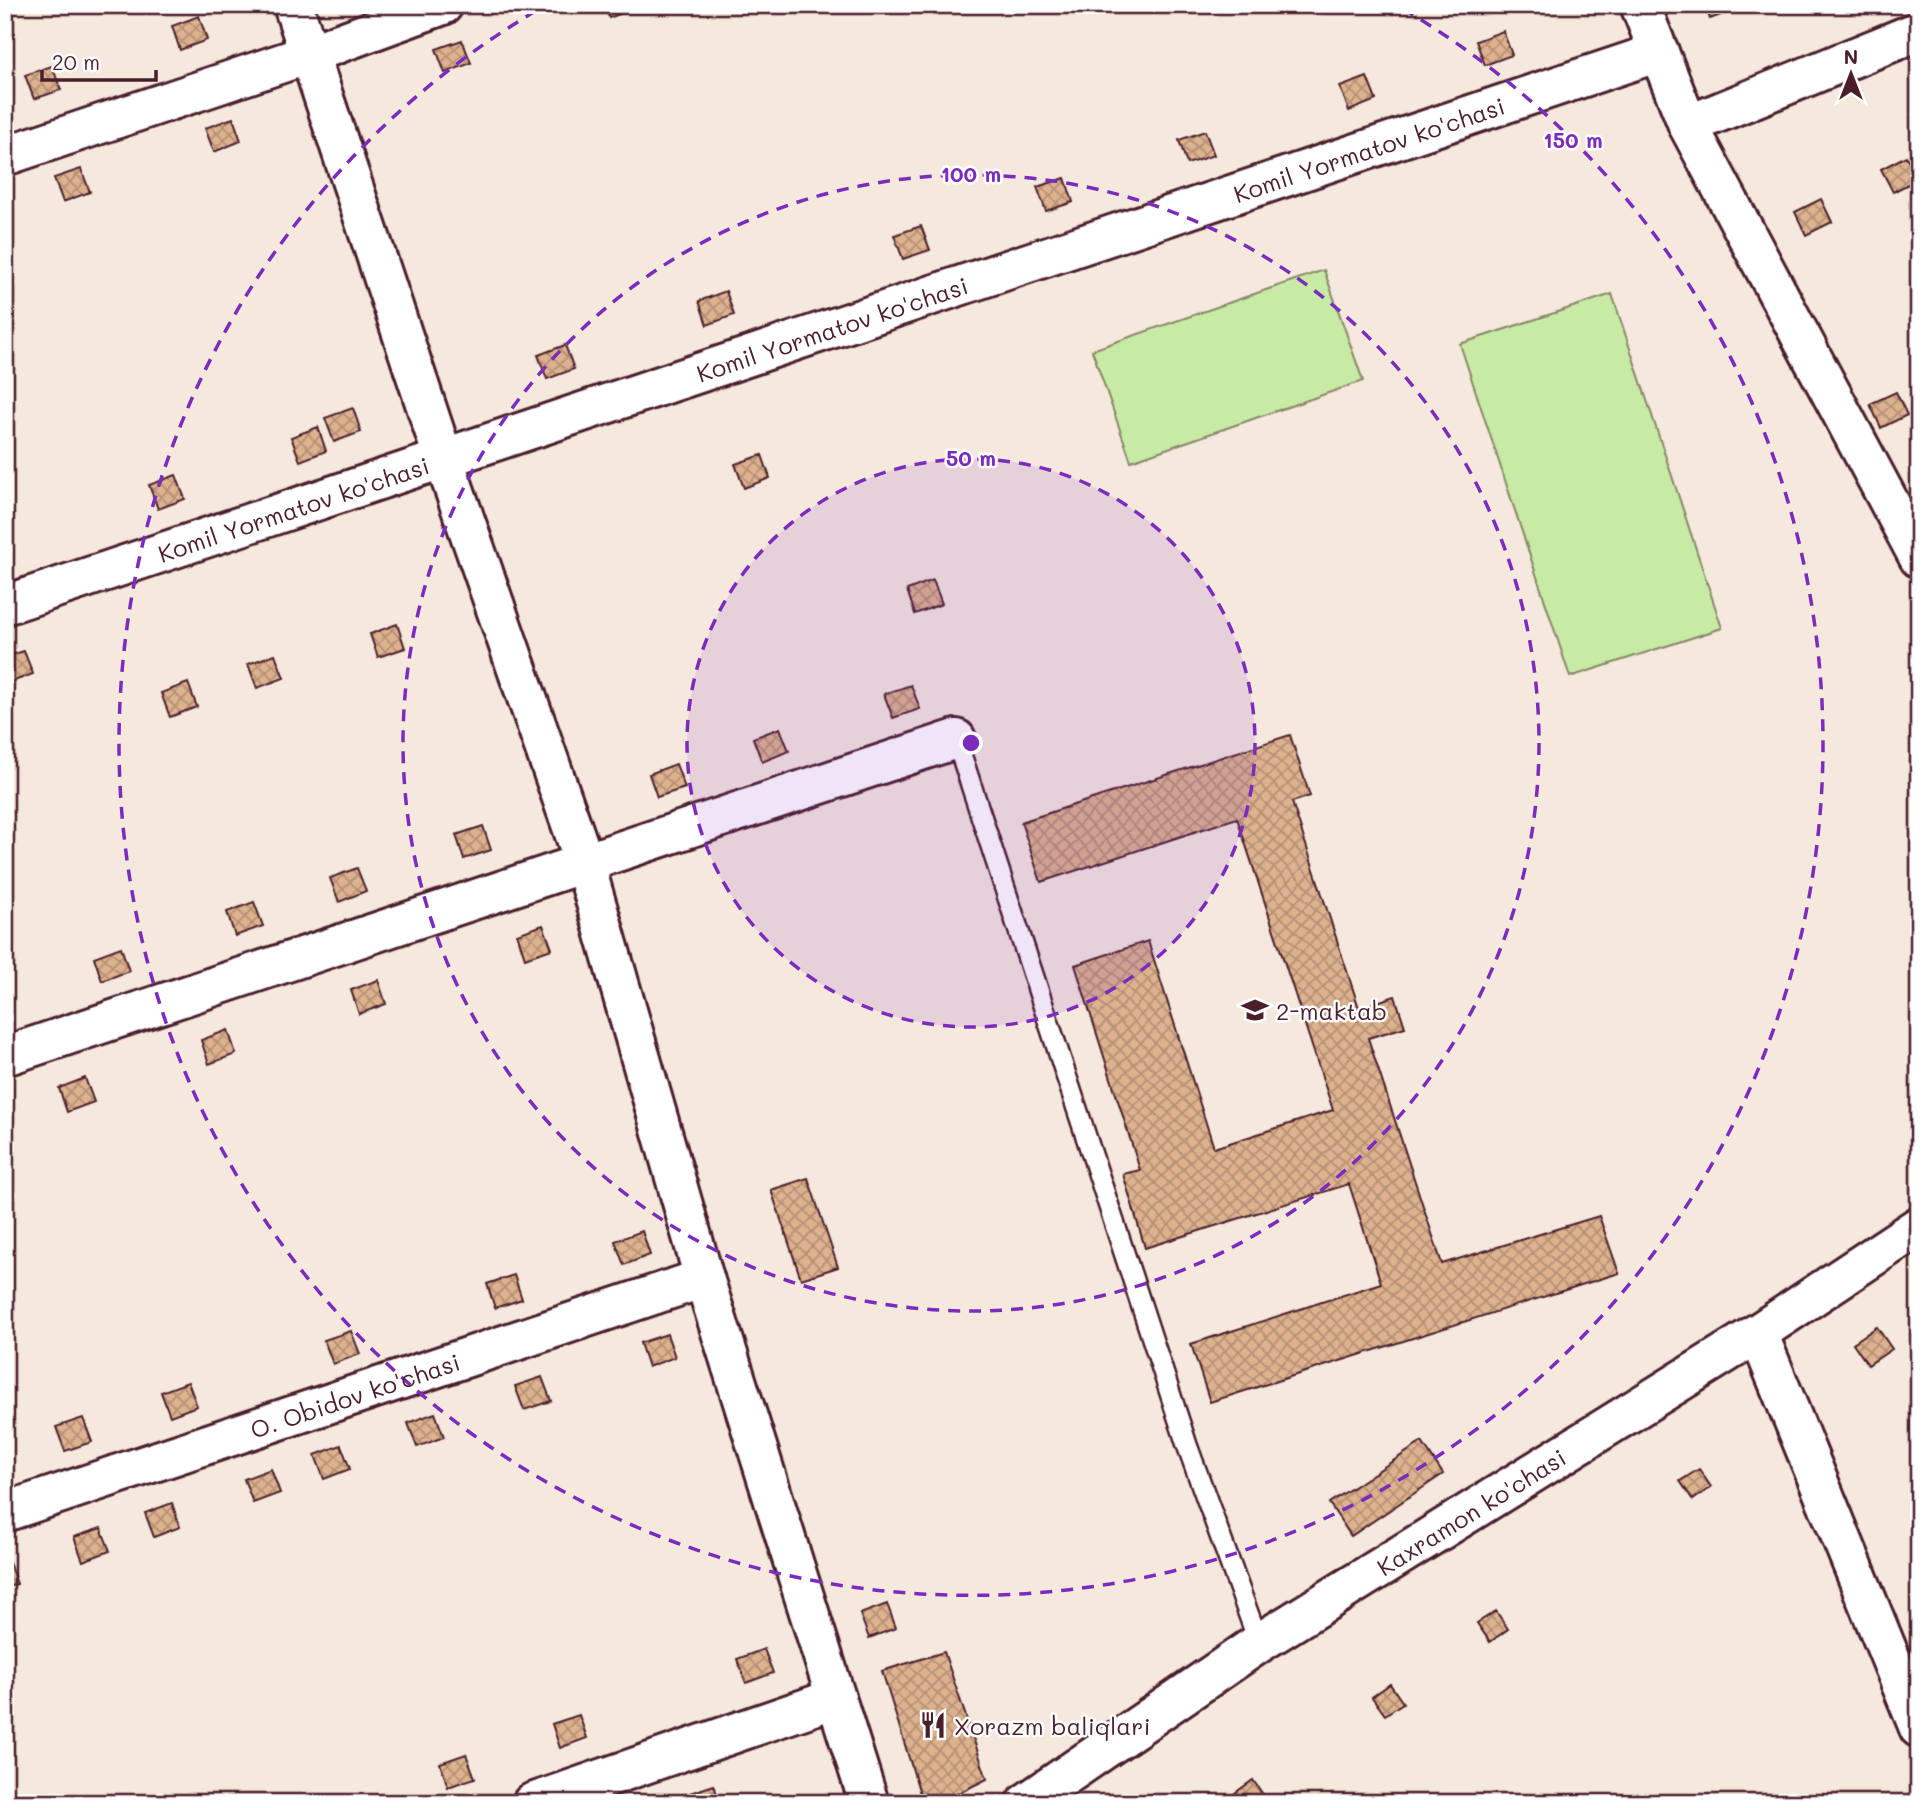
<svg xmlns="http://www.w3.org/2000/svg" width="1924" height="1808" font-family="Mali,sans-serif">
	<style>
		.garden { fill: #c7eba5; stroke: #888568; stroke-width: 2 }
		.building { fill: url(#building-cross-hatch); stroke: #4a1f2b; stroke-width: 2 }
		.lines { fill: none; stroke-linecap: round; stroke-linejoin: round }
		.lane-casing { stroke: #4a1f2b; stroke-width: 24 }
		.street-casing { stroke: #4a1f2b; stroke-width: 44 }
		.secondary-casing { stroke: #4a1f2b; stroke-width: 44 }
		.lane { stroke: #fff; stroke-width: 19 }
		.street { stroke: #fff; stroke-width: 38 }
		.secondary { stroke: #fff; stroke-width: 38 }
		.ring { fill: none; stroke: #7b2cbf; stroke-width: 3.5; stroke-dasharray: 12 9 }
		.labels { text-anchor: middle; dominant-baseline: central; stroke-width: 5; stroke-linejoin: round; paint-order: stroke }
		.street-label { font-size: 24px; fill: #4a1f2b; stroke: #fff }
		.poi-label { font-size: 24px; fill: #4a1f2b; stroke: #fff; text-anchor: start }
		.centre { fill: #7b2cbf; stroke: #fff; stroke-width: 3.5 }
		.ring-label { font-size: 21px; text-anchor: middle; font-weight: bold; fill: #7b2cbf; stroke: #fff; stroke-width: 5; stroke-linejoin: round; paint-order: stroke }
	</style>
	<defs>
		<pattern id="building-cross-hatch" width="8" height="8" patternUnits="userSpaceOnUse" patternTransform="scale(1.75)"><rect width="8" height="8" fill="#ddb28e"/><path d="M0 0l8 8M0 8l8-8" fill="none" stroke="#b59074"/></pattern>
	</defs>
	<rect width="100%" height="100%" fill="#f5e8dd"/>
	<filter id="ink" filterUnits="userSpaceOnUse"><feTurbulence type="fractalNoise" baseFrequency=".0143" numOctaves="2"/><feDisplacementMap in="SourceGraphic" scale="14" xChannelSelector="R" yChannelSelector="G"/><feConvolveMatrix kernelMatrix="1 2 1 2 8 2 1 2 1" color-interpolation-filters="sRGB"/></filter>
	<g filter="url(#ink)">
		<!-- garden -->
		<g class="garden">
			<path d="M1324,270l39,111 -232,80 -39,-111z"/>
			<path d="M1612,294l110,334 -152,49 -110,-333z"/>
		</g>
		<!-- building -->
		<g class="building">
			<path d="M605,5h30l1,3 -27,10z"/>
			<path d="M1705,5h31l1,4 -27,10z"/>
			<path d="M199,16l8,24 -27,10 -8,-24z"/>
			<path d="M1503,31l9,24 -27,10 -9,-24z"/>
			<path d="M462,40l9,23 -26,10 -9,-24z"/>
			<path d="M52,66l9,24 -27,9 -9,-24z"/>
			<path d="M1367,77l9,23 -27,11 -9,-24z"/>
			<path d="M233,118l8,23 -27,11 -9,-24z"/>
			<path d="M1205,131l9,24 -27,9 -8,-24z"/>
			<path d="M1906,156l12,23 -25,13 -12,-23z"/>
			<path d="M81,169l9,23 -27,10 -9,-24z"/>
			<path d="M1065,178l8,24 -27,9 -9,-24z"/>
			<path d="M1821,199l11,23 -26,13 -11,-23z"/>
			<path d="M921,226l9,24 -27,9 -9,-24z"/>
			<path d="M726,291l8,24 -27,10 -8,-24z"/>
			<path d="M565,345l9,24 -27,10 -9,-24z"/>
			<path d="M1896,392l11,23 -26,13 -11,-24z"/>
			<path d="M353,408l8,24 -27,10 -9,-24z"/>
			<path d="M318,427l8,24 -26,10 -9,-24z"/>
			<path d="M762,455l8,23 -26,10 -9,-24z"/>
			<path d="M176,475l9,24 -27,10 -9,-24z"/>
			<path d="M933,580l9,24 -27,10 -8,-24z"/>
			<path d="M397,624l8,24 -27,9 -8,-23z"/>
			<path d="M24,651l9,23 -27,10 -1,-27z"/>
			<path d="M275,654l9,24 -27,10 -9,-24z"/>
			<path d="M188,683l9,24 -27,10 -9,-24z"/>
			<path d="M911,685l9,24 -27,9 -9,-24z"/>
			<path d="M780,728l9,23 -27,11 -9,-24z"/>
			<path d="M1290,735l20,61 -18,6 67,206 36,-12 10,31 -37,11 74,226 157,-48 20,57 -409,129 -19,-58 190,-61 -32,-99 -204,64 -22,-74 17,-4 -65,-205 73,-24 66,207 119,-38 -96,-292 -196,64 -20,-60z"/>
			<path d="M676,764l9,24 -28,9 -8,-23z"/>
			<path d="M483,826l8,24 -27,9 -8,-24z"/>
			<path d="M357,868l9,23 -27,11 -9,-24z"/>
			<path d="M254,902l9,24 -28,10 -8,-24z"/>
			<path d="M543,925l9,24 -27,9 -8,-24z"/>
			<path d="M121,947l8,24 -27,10 -8,-24z"/>
			<path d="M378,980l8,24 -27,10 -8,-24z"/>
			<path d="M228,1030l8,24 -27,10 -8,-24z"/>
			<path d="M85,1078l9,24 -27,10 -8,-24z"/>
			<path d="M808,1178l30,89 -37,12 -30,-89z"/>
			<path d="M642,1231l8,24 -26,10 -9,-24z"/>
			<path d="M514,1275l8,24 -27,9 -8,-24z"/>
			<path d="M1877,1327l15,22 -24,16 -15,-22z"/>
			<path d="M351,1331l9,23 -27,10 -9,-24z"/>
			<path d="M667,1334l8,23 -27,10 -8,-24z"/>
			<path d="M542,1377l9,24 -27,9 -9,-24z"/>
			<path d="M188,1382l9,24 -27,10 -9,-24z"/>
			<path d="M435,1413l9,24 -27,10 -9,-24z"/>
			<path d="M83,1418l9,24 -27,9 -9,-24z"/>
			<path d="M1422,1442l21,32 -92,62 -22,-33z"/>
			<path d="M341,1445l9,24 -26,10 -9,-24z"/>
			<path d="M271,1469l9,24 -27,10 -9,-24z"/>
			<path d="M1699,1469l12,18 -18,13 -13,-19z"/>
			<path d="M172,1503l8,24 -26,10 -9,-24z"/>
			<path d="M101,1528l9,23 -27,10 -9,-24z"/>
			<path d="M8,1560l9,24 -12,4v-27z"/>
			<path d="M887,1604l9,24 -27,10 -9,-24z"/>
			<path d="M1496,1611l12,18 -18,13 -13,-19z"/>
			<path d="M764,1649l9,24 -27,10 -9,-24z"/>
			<path d="M944,1652l43,127 -48,24h-16l-41,-132z"/>
			<path d="M1390,1684l13,19 -18,12 -13,-18z"/>
			<path d="M579,1715l8,23 -27,10 -8,-24z"/>
			<path d="M466,1754l9,24 -27,9 -8,-24z"/>
			<path d="M1253,1780l13,19 -6,4h-18l-7,-10z"/>
			<path d="M714,1785l6,18h-30l-3,-9z"/>
		</g>
		<g class="lines">
			<defs>
				<path id="lane" d="M956,739l231,706 72,198"/>
				<g id="street">
					<path d="M293,5l151,455 140,401 120,417 165,525"/>
					<path d="M1640,5l48,120 231,433"/>
					<path d="M1688,125l231,-94"/>
					<path d="M5,156l304,-102 134,-49"/>
					<path id="s1" d="M5,605l1654,-553"/>
					<path d="M5,1056l951,-317"/>
					<path d="M1758,1333l161,395"/>
					<path id="s2" d="M5,1512l699,-234"/>
					<path d="M532,1803l304,-105"/>
				</g>
				<g id="secondary">
					<path id="s3" d="M1026,1803l233,-160 499,-310 161,-107"/>
				</g>
			</defs>
			<!-- lane casing -->
			<use href="#lane" class="lane-casing"/>
			<!-- street casing -->
			<use href="#street" class="street-casing"/>
			<!-- secondary casing -->
			<use href="#secondary" class="secondary-casing"/>
			<!-- lane -->
			<use href="#lane" class="lane"/>
			<!-- street -->
			<use href="#street" class="street"/>
			<!-- secondary -->
			<use href="#secondary" class="secondary"/>
		</g>
	</g>
	<!-- distance rings -->
	<circle cx="971" cy="743" r="284" fill="#7b2cbf" fill-opacity=".12"/>
	<g class="ring">
		<circle cx="971" cy="743" r="284"/>
		<circle cx="971" cy="743" r="568"/>
		<path d="M1403 9A852 852 0 1 1 539 9"/>
	</g>
	<!-- icons -->
	<defs>
		<symbol id="school-bare" viewBox="-9 -9 18 18"><path d="M0-5L7-2L0 1L-7-2ZM-4 1L0 2.5L4 1V4Q0 6-4 4Z" fill="#4a1f2b" stroke="#fff" stroke-width="2.5" paint-order="stroke"/></symbol>
		<symbol id="restaurant-bare" viewBox="-9 -9 18 18"><path d="M-5-6h1v4h1v-4h1v4h1v-4h1v5L-1.5 .5V6h-2V.5L-5-1ZM5-6V6H3V1.5H1.5Q1.5-4 5-6Z" fill="#4a1f2b" stroke="#fff" stroke-width="2.5" paint-order="stroke"/></symbol>
	</defs>
	<g fill-rule="evenodd">
		<use href="#school-bare" x="1236" y="991" width="38" height="38"/>
		<use href="#restaurant-bare" x="914" y="1706" width="38" height="38"/>
	</g>
	<g class="labels">
		<!-- street labels -->
		<g class="street-label">
			<text stroke="none"><textPath href="#s1" startOffset="1438">Komil Yormatov ko'chasi</textPath></text>
			<text stroke="none"><textPath href="#s1" startOffset="872">Komil Yormatov ko'chasi</textPath></text>
			<text stroke="none"><textPath href="#s1" startOffset="304">Komil Yormatov ko'chasi</textPath></text>
			<text stroke="none"><textPath href="#s2" startOffset="369">O. Obidov ko'chasi</textPath></text>
			<text stroke="none"><textPath href="#s3" startOffset="532">Kaxramon ko'chasi</textPath></text>
		</g>
		<!-- poi labels -->
		<g class="poi-label">
			<text x="1276" y="1010">2-maktab</text>
			<text x="954" y="1725">Xorazm baliqlari</text>
		</g>
	</g>
	<circle cx="971" cy="743" r="10" class="centre"/>
	<g class="ring-label">
		<text x="1573" y="148">150 m</text>
		<text x="971" y="182">100 m</text>
		<text x="971" y="466">50 m</text>
	</g>
	<!-- margin -->
	<rect width="1924" height="1808" fill="none" stroke="#fff" stroke-width="28"/>
	<rect x="14" y="14" width="1896" height="1780" fill="none" stroke="#4a1f2b" stroke-width="2.5" filter="url(#ink)"/>
	<!-- north arrow -->
	<g transform="translate(1851 74)" stroke="#ffffff" stroke-width="5" paint-order="stroke">
	<path d="M0-5L12 26L0 18L-12 26Z" fill="#4a1f2b"/>
	<text y="-10" font-size="19" font-weight="bold" text-anchor="middle" fill="#4a1f2b">N</text>
	</g>
	<!-- scale -->
	<path d="M42 70v10h114v-10" fill="none" stroke="#4a1f2b" stroke-width="3.5"/>
	<text x="52" y="70" font-size="21" fill="#4a1f2b" stroke="#ffffff" stroke-width="5" paint-order="stroke">20 m</text>
</svg>
